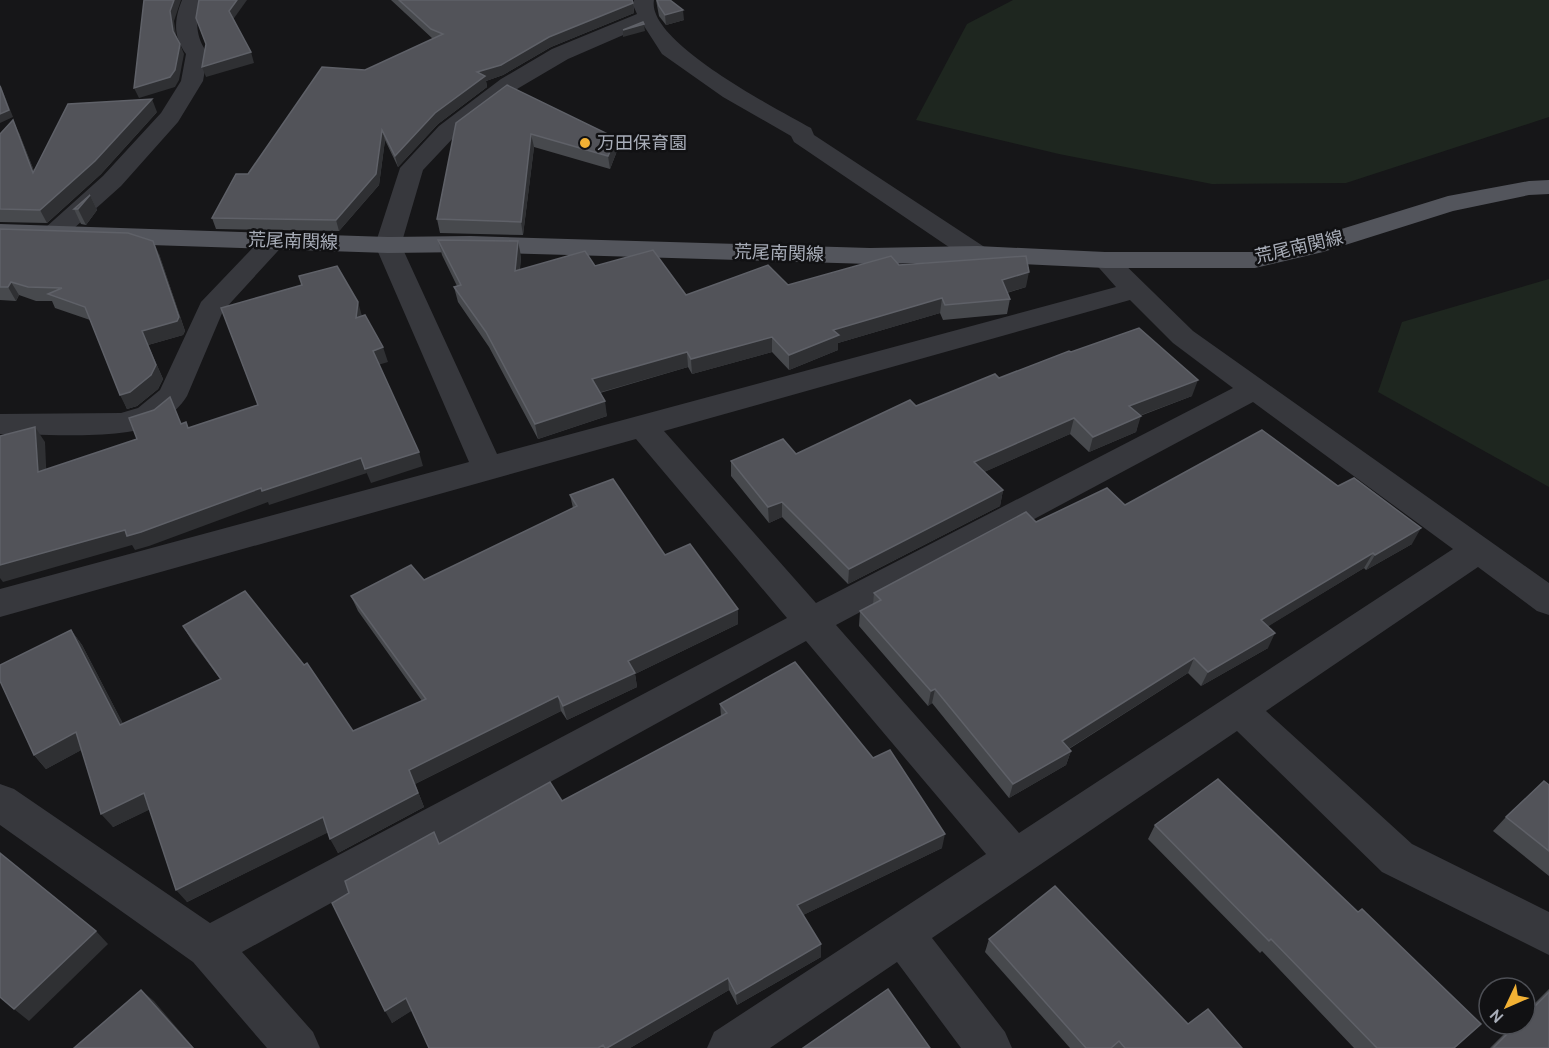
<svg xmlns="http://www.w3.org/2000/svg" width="1549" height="1048" font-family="Cabin,'Noto Sans JP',sans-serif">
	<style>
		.green { fill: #1e261f }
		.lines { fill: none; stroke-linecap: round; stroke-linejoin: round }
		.minor { fill: #37383d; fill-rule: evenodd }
		.primary { fill: #53555c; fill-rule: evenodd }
		.wall { fill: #47494d }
		.shaded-wall { fill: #2f3033 }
		.building { fill: #525359; stroke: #5f6168; stroke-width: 1.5 }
		.poi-dot { fill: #f2b134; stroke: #111113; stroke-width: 2 }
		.labels { text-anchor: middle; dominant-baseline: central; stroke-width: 5; stroke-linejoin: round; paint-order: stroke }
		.far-poi-label { font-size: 18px; fill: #a8adb8; stroke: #111113; text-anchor: start }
		.far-street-label { font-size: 18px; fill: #a8adb8; stroke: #111113 }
	</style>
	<rect width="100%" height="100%" fill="#161618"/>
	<!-- green -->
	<g class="green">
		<path d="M1013,0h536v117l-203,66 -134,1 -153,-30 -143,-34 51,-96z"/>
		<path d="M1549,279v208l-171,-95 24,-70z"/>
	</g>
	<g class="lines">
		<!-- minor -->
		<g class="minor">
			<path d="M182,0h20c-7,21 -7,36 6,54l-5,27 -25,41 -57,64 -58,52 -9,3 -9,-3 -4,-5 4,-5 58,-52 58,-63 20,-32 5,-27c-13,-18 -12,-34 -4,-54z"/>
			<path d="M634,0h20c-8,42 125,110 157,128l3,7 172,113 4,6 -4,6 -9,2 -9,-2 -174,-118 -3,-6 -68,-39 -61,-43 -18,-28 -76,33 -51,30 -62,47 -32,34 -22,75 96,209 619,-167 -24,-27 4,-6 9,-2 9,2 79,77 356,252v32l-12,-4 -59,-44 -212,144 146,133 137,68v43l-167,-83 -145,-141 -305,207 73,94 7,16h-51l-64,-86 -127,86h-63l7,-16 272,-178 -180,-213 -564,311 71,80 7,16h-53l-74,-86 -193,-137v-41l14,5 196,134 577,-305 -151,-179 -636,178v-28l469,-127 -94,-217 25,-77 39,-42 62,-47 51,-30 85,-35 -4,-9zM1130,300l43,43 60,45 -417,215 -152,-172zM1253,402l200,147 -434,284 -183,-208z"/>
			<path d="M274,233l9,2 4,6 -64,70 -36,85c-6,10 -17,20 -26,26 -32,19 -122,12 -161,12v-20l121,-1 17,-5 22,-18 41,-88 64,-67z"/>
		</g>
		<!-- primary -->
		<path class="primary" d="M1549,180v14l-20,1 -76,16 -130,41 -68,16h-150l-128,-6 -107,2 -400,-12 -82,1 -388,-13v-16l388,13 82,-1 400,12 107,-2 128,6h150l51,-12 142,-44 81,-15z"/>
	</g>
	<!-- wall -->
	<g class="wall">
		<path d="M391,0h242l1,13 -83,34 -48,28 -17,6 1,6 -49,37 -40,43 -13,-27 -6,45 -40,46 -123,-2 -4,-11 36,-44 117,-104 68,-31z"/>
		<path d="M656,0h14l14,20 -18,5 -7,-9z"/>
		<path d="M157,112l-56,62 -54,49 -47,-1v-88l19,-1 15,38z"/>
		<path d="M456,123l160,15 1,13 -7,18 -76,-22 -11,88 -83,-2 -3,-14z"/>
		<path d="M90,195l7,15 -11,15 -5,-1 -7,-15z"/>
		<path d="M0,229l159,25 26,77 -2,4 -35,10 15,34 -5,10 -21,17 -10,3 -37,-89 -35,-12 -3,-7h-16l-17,-6 -3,6 -16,-1z"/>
		<path d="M438,240l83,16 -1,13 75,-3 91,29 102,-10 111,-20 127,22 -19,6 3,6 -3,15 -64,6 -3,-7 -102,30v7l-49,20 -17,-18 -80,22 -4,-7 -88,26 7,23 -69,23 -49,-92 -31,-45 -4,-15 3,-1 -15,-31z"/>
		<path d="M1071,352l121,44 -52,20 -4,16 -47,20 -19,-18 -86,38 19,18 -3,16 -152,78 -66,-67 -13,6 -38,-47v-15l65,-7 120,-48 83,-28z"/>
		<path d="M570,495l95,60 73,69 -103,50 2,13 -70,33 -6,-9 -146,73 9,23 -86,46 -10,-21 -141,70 -37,-93 -37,18 -32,-77 -35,19 -12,-14 37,-125 11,15 41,79 97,-45 -28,-38 -9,-15 170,105 69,-30 -64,-90 -7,-15 73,-16 149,-72z"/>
		<path d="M1125,505l287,39 -46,26 -2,-2 -96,58v22l-67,38 -13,-13 -119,76 2,2 -5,14 -57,33 -77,-95 -4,3 -69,-80 1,-15 13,-7 1,-11 162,-71z"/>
		<path d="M720,704l222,144 -139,67 18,29v13l-84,48 -8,-15 -99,58h-201l-17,-38 -20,13 -43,-130 90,-49 123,-43 159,-85z"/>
		<path d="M1549,785v91l-56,-45 13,-14z"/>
		<path d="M1155,825l203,87 96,136h-100l-92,-97 -2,2 -112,-114z"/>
		<path d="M989,939l199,85 54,24h-172l-85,-96z"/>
		<path d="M1549,989v59h-59l24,-24h11v-11z"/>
	</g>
	<!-- shaded-wall -->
	<g class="shaded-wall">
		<path d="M174,0h7l-7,21 3,20 -4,-10 -3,-20z"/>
		<path d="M237,0h10l-15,21 -3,-10z"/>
		<path d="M630,0h3l-2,3h2l1,10 -83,34 -48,28 -17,6 1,6 -49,37 -40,43 -3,-11 40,-43 42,-41 72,-35z"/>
		<path d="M683,10l1,10 -18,5 -1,-10z"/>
		<path d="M644,24l1,7 -22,6v-7z"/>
		<path d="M180,44l4,10 -5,26 -4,7 -36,11 -5,-10z"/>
		<path d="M251,52l3,11 -48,14 -4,-10z"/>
		<path d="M0,84l13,33 -13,6z"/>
		<path d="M152,99l5,13 -56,62 -54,49 -7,-13z"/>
		<path d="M13,120l6,13 21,53 -7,-13z"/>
		<path d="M382,130l3,10 -6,45 -40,46 -3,-11z"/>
		<path d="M531,134l3,13 -11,88 -2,-13z"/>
		<path d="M616,138l1,13 -7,18 -2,-13z"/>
		<path d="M90,195l7,15 -11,15 -8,-16z"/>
		<path d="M153,241l6,13 26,77 -2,4 -35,10 15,34 -5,10 -21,17 -10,3 -7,-14 22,-64z"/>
		<path d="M518,241l3,15 -3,29 -3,-14z"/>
		<path d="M1029,272l-3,15 -27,8 3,-15z"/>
		<path d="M11,282l8,13 -3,6 -8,-14z"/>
		<path d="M942,298l-2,15 -102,30v7l-49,20v-15l44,-25z"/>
		<path d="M358,302l4,14 -6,2z"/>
		<path d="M772,337v15l-80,22 -1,-15z"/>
		<path d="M383,347l5,15 -10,3 -5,-14z"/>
		<path d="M687,352l1,15 -94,27 -2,-15z"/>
		<path d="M1198,380l-6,16 -67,25 4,-15z"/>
		<path d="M605,401l2,15 -69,23 -3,-15z"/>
		<path d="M1141,416l-5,16 -47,20 4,-15z"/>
		<path d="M1074,418l-4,16 -99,44 3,-16z"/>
		<path d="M35,427l10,15 2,45 -9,-15z"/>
		<path d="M419,452l4,14 -52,17 -6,-14z"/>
		<path d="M361,458l6,15 -98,32 -1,-3 -119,44 -14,4 -3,-5 -129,37 -3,-4v-13z"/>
		<path d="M1003,490l-3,16 -152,78 1,-15z"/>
		<path d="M782,502v15l-13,6 -1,-16z"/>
		<path d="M1421,528l-9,16 -46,26 9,-15z"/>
		<path d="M1373,553l-9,15 -110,67 7,-15z"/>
		<path d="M738,609v15l-103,50 2,13 -70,33 -4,-14 65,-45z"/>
		<path d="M71,630l11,15 49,94 -11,-14z"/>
		<path d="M1275,633l-7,15 -67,38 7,-14z"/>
		<path d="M1194,658l-6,15 -131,83 5,-15z"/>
		<path d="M935,689l-3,14 -4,3 3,-15z"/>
		<path d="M558,696l3,15 -146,73 9,23 -86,46 -8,-14 79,-69z"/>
		<path d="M76,732l11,15 -41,22 -12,-14z"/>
		<path d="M1071,751l-5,14 -57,33 4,-14z"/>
		<path d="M144,793l11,14 -42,20 -12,-13z"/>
		<path d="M323,817l8,14 -144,71 -11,-12z"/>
		<path d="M945,834l-3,14 -145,70v-13z"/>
		<path d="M96,931l12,13 -79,77 -15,-12z"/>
		<path d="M821,944v13l-84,48 -1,-11z"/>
		<path d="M728,978l1,12 -99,58h-23z"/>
		<path d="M141,990l13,11 40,47h-1z"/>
		<path d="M406,998l7,12 -21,13 -7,-12z"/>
	</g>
	<!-- building -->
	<g class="building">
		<path d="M144,0h30l-4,11 3,20 7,13 -5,26 -5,7 -36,11z"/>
		<path d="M199,0h38l-8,11 22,41 -49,15 4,-23 -10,-26z"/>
		<path d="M399,0h233l1,3 -84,34 -48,28 -24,7 8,4 -50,37 -40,43 -13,-26 -6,44 -40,46 -124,-2 24,-44h12l74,-107 43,3 78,-36 -12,-5z"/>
		<path d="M657,0h13l13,10 -18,5 -6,-9z"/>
		<path d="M643,22l1,2 -21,6z"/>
		<path d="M507,85l109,53 -8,18 -77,-22 -10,88 -84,-3 19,-96z"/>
		<path d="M0,86l9,24 -9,4z"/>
		<path d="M152,99l-57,62 -55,49 -40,-1v-75l13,-14 20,53 35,-69z"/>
		<path d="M90,195l-12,14h-4z"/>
		<path d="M0,229l128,4 25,8 26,76 -2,4 -35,10 14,34 -5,10 -21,17 -10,3 -35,-88 -37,-13 14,-6 -34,-1 -17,-5 -3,5h-8z"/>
		<path d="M438,240l80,1 -3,30 70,-20 10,15 58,-16 33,45 82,-30 20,20 103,-29 8,9 127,-9 3,16 -27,8 8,19 -65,6 -3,-7 -109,32 6,5 -50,20 -17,-18 -81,22 -4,-7 -95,27 13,22 -70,23 -49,-92 -32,-45 7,-2z"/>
		<path d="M337,266l21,36 -2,16 9,-3 18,32 -10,4 46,101 -54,17 -4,-11 -99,33 -1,-3 -120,44 -14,4 -2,-6 -125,35v-129l35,-9 3,45 99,-33 -8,-21 25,-8 16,-13 11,27 5,-2 2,6 70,-23 -37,-97 81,-23 -3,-9z"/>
		<path d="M1139,328l59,52 -69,26 12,10 -48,21 -19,-19 -100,44 29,28 -154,79 -67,-67 -14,5 -37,-46 52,-22 13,15 114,-54 6,6 79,-32 4,4 70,-27 2,1z"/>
		<path d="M1262,430l76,56 16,-8 67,50 -46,27 -2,-2 -112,67 14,13 -67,39 -14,-14 -132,83 9,10 -58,33 -78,-95 -4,2 -71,-80 21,-11 -7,-7 152,-81 10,10 71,-34 18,17z"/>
		<path d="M613,479l52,76 25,-11 48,65 -110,52 7,12 -72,33 -5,-10 -149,74 9,23 -88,46 -7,-22 -147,73 -32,-97 -43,21 -25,-82 -42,23 -34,-74v-16l71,-35 49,95 101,-46 -38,-53 62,-35 59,74 3,-2 46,68 73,-32 -75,-103 60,-31 13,15 153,-74 -7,-11z"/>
		<path d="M795,662l78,96 17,-8 55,84 -148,71 24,39 -85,50 -8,-16 -121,70h-2l-2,-3 -5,3h-169l-23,-50 -21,13 -53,-108 17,-10 -4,-12 89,-49 5,12 111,-62 12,19 165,-88 -7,-9z"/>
		<path d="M1218,779l140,133 4,-3 119,115 -27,24h-77l-106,-109 -2,2 -114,-116z"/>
		<path d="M1544,781l5,4v66l-43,-34z"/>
		<path d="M0,853l96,78 -82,78 -14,-12z"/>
		<path d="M1055,886l133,138 20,-15 34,39h-117l-6,-7 -8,7h-25l-97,-109z"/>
		<path d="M888,989l42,59h-127z"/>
		<path d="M141,990l52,58h-119z"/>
		<path d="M1549,992v56h-56l24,-24h8v-8z"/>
	</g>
	<!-- markers -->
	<circle class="poi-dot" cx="585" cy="143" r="6"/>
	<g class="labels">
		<!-- far-poi labels -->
		<g class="far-poi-label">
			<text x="597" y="143">万田保育園</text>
		</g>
		<!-- far-street labels -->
		<g class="far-street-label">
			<text transform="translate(293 241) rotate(2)">荒尾南関線</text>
			<text transform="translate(1299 247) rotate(-13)">荒尾南関線</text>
			<text transform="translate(779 253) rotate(2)">荒尾南関線</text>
		</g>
	</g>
	<!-- north arrow -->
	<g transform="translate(1507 1006) rotate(226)"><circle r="28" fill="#111113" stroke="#4d4f55" stroke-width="1.5"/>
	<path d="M0-4.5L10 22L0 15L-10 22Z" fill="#f2b134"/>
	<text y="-9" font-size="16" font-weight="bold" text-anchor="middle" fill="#a8adb8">N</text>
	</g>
</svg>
